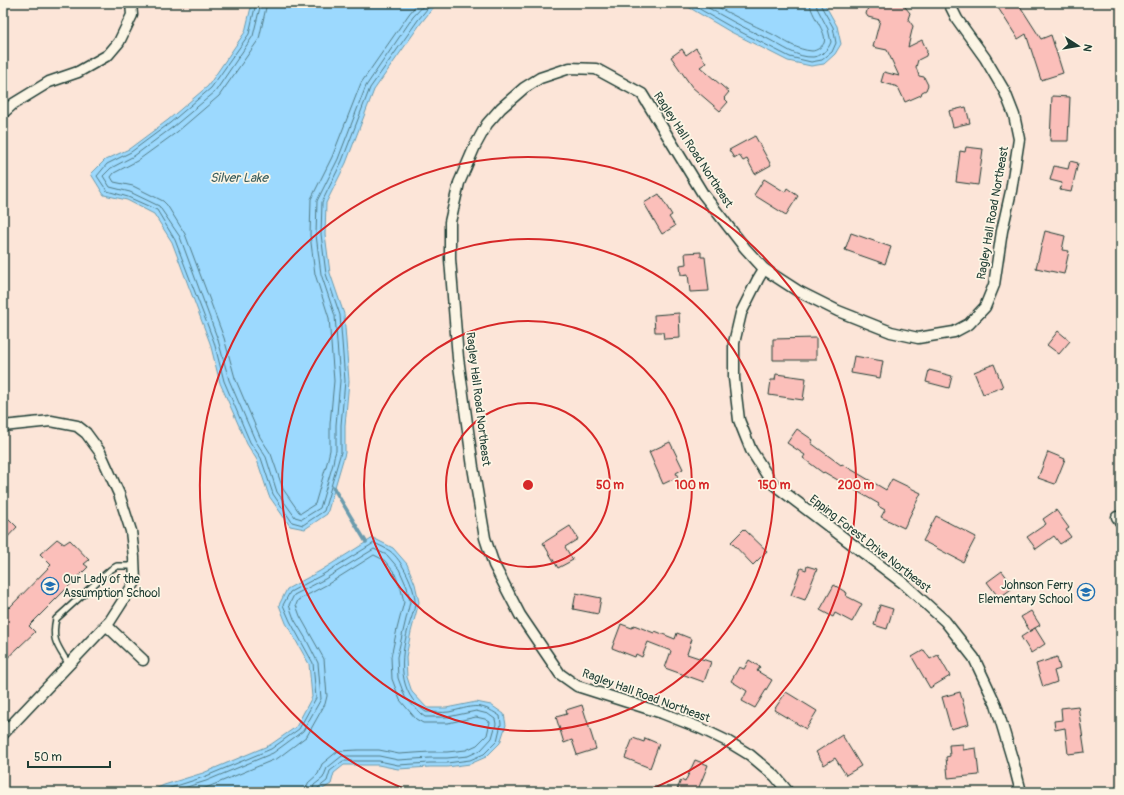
<svg xmlns="http://www.w3.org/2000/svg" width="1124" height="795" font-family="Pangolin,sans-serif">
	<style>
		.water { fill: #9cd9fe; stroke: #6a9bad }
		.lines { fill: none; stroke-linecap: round; stroke-linejoin: round }
		.shore { stroke: #517b85; stroke-width: 1 }
		.stream { stroke: #6a9bad; stroke-width: 3.5 }
		.building { fill: #fbbfba; stroke: #1f3d34 }
		.service-casing { stroke: #1f3d34; stroke-width: 8 }
		.minor-casing { stroke: #1f3d34; stroke-width: 13 }
		.service { stroke: #fcf5e5; stroke-width: 5 }
		.minor { stroke: #fcf5e5; stroke-width: 10 }
		.ring { fill: none; stroke: #d62828; stroke-width: 2 }
		.labels { text-anchor: middle; dominant-baseline: central; stroke-width: 3.5; stroke-linejoin: round; paint-order: stroke }
		.street-label { font-size: 12px; fill: #1f3d34; stroke: #fcf5e5 }
		.poi-label { font-size: 12px; fill: #1f3d34; stroke: #fcf5e5; text-anchor: start }
		.water-label { font-size: 13px; font-style: italic; fill: #385c5c; stroke: #fcf5e5 }
		.centre { fill: #d62828; stroke: #fcf5e5; stroke-width: 2 }
		.ring-label { font-size: 12px; text-anchor: middle; font-weight: bold; fill: #d62828; stroke: #fcf5e5; stroke-width: 3.5; stroke-linejoin: round; paint-order: stroke }
	</style>
	<rect width="100%" height="100%" fill="#fce5d8"/>
	<filter id="ink" filterUnits="userSpaceOnUse"><feTurbulence type="fractalNoise" baseFrequency=".025" numOctaves="2"/><feDisplacementMap in="SourceGraphic" scale="8" xChannelSelector="R" yChannelSelector="G"/><feConvolveMatrix kernelMatrix="1 2 1 2 8 2 1 2 1" color-interpolation-filters="sRGB"/></filter>
	<g filter="url(#ink)">
		<!-- water -->
		<g class="water">
			<path d="M252,3h185l-16,20 -47,67 -28,73 -20,40 -1,31 5,39 14,41 5,67 -4,44v28l-18,61 -22,15 -15,-3 -21,-30 -12,-36 -10,-16 -27,-61 -10,-40 -38,-101 -18,-28 -27,-14 -23,-5 -13,-21 14,-14 24,-11 39,-29 40,-34 37,-54z"/>
			<path d="M678,3h146l13,23 4,18 -6,10 -11,10 -13,2 -23,-5 -59,-30 -39,-23z"/>
			<path d="M373,538l20,10 14,16 8,20 4,18 -8,30 -5,25 1,20 5,15 15,16h19l30,-6 15,3 13,9 2,11 -6,18 -14,14 -16,7 -23,3h-17l-32,2 -20,-4h-34l-10,8 -3,11 -13,8h-169l15,-7 39,-12 67,-28 26,-18 16,-30 -3,-33 -23,-41 -7,-18 8,-16 33,-18z"/>
		</g>
		<g class="lines">
			<!-- shore -->
			<g class="shore">
				<path d="M256,3l-7,31 -38,54 -41,35 -39,29 -24,12 -10,12 10,15 21,6 29,13 18,30 39,102 10,39 26,61 11,16 12,36 19,28 11,3 21,-14 17,-59v-27l4,-44 -5,-66 -14,-41 -5,-40 1,-32 20,-41 28,-73 48,-68 14,-17"/>
				<path d="M261,3l-8,33 -38,56 -42,35 -39,29 -23,12 -8,8 7,11 20,5 29,14 21,31 38,103 11,40 26,60 11,17 11,35 18,25 7,2 18,-11 13,-44 1,-7 2,-6v-26l4,-44 -5,-65 -14,-42 -5,-39 1,-34 21,-42 28,-73 47,-69 13,-14"/>
				<path d="M267,3l-8,36 -40,57 -42,36 -40,29 -23,12 -3,4 3,5 19,4 30,15 4,4 18,29 39,104 11,40 25,59 11,17 12,35 16,23 2,1 14,-9 12,-41 3,-13v-26l4,-43 -5,-63 -14,-44 -5,-39 1,-36 21,-42 29,-74 48,-69 9,-11"/>
				<path d="M689,3l42,24 59,30 21,5 11,-2 10,-8 4,-9 -3,-16 -12,-21v-3"/>
				<path d="M700,3c22,13 44,25 68,36 14,7 29,19 45,18 9,-1 15,-7 18,-15l-3,-13 -11,-21 -1,-5"/>
				<path d="M711,3c20,12 40,21 61,31 13,7 25,16 40,17 4,0 10,-4 12,-8 4,-11 -14,-28 -14,-40"/>
				<path d="M158,792l46,-15 67,-28 28,-20 17,-31 -3,-35 -23,-42 -7,-16 7,-13 32,-17 52,-32c5,2 11,5 16,8 12,9 25,36 25,51 0,8 -5,19 -7,27 -8,29 -11,64 18,83 7,0 16,1 23,0 23,-5 29,-11 51,4l1,8 -4,17 -13,13 -14,6 -23,3h-17l-32,2 -19,-4h-36l-13,10 -3,10 -9,7 -1,4"/>
				<path d="M171,792l35,-11 67,-28 30,-22 18,-32 -3,-36 -12,-24 -12,-20 -5,-14 5,-10 31,-16 49,-30 13,6 12,14 8,18 3,15 -13,55 1,21 7,19 16,17 4,3h23l28,-6 12,3 7,5 1,5 -4,14 -11,12 -13,6 -21,2h-17l-32,2 -19,-4h-37l-15,12 -4,10 -9,7 -2,7"/>
				<path d="M192,792l16,-5 70,-29 29,-22 18,-32 2,-8 -3,-37 -24,-43 -4,-11 2,-5 30,-16 46,-29 10,5 10,12 7,17 3,13 -7,27 -6,28 1,22 8,21 16,19 7,4h25l28,-6 9,2 5,3 -3,13 -10,10 -11,5 -19,2h-17l-31,2 -20,-4h-21l-20,1 -16,13 -4,10 -10,9 -2,9"/>
			</g>
			<!-- stream -->
			<path class="stream" d="M333,487l33,55"/>
		</g>
		<!-- building -->
		<g class="building">
			<path d="M873,3h29l8,10 -2,6 5,7 -5,21 14,-7 5,11 -1,5 -8,4 -2,7 3,9 5,1 4,8 -2,5 -4,2 -1,3 -16,7 -7,-15 -17,-5 3,-10 15,4 -12,-26 -14,-3 7,-27 -12,-3 -2,-3 2,-7z"/>
			<path d="M995,3h23l23,36 10,-4 12,38 -22,7 -15,-46 -8,5z"/>
			<path d="M696,48l10,15 -6,4 29,25 -5,6 4,4 -8,9 -28,-24 -21,-30 11,-8 4,6z"/>
			<path d="M1052,96l18,1 -2,44h-18z"/>
			<path d="M966,107l4,16 -17,4 -4,-16z"/>
			<path d="M755,136l16,29 -16,9 -8,-15 -4,2 -4,-6 -5,3 -5,-8z"/>
			<path d="M966,147l17,2 -5,36 -22,-3 4,-31 5,1z"/>
			<path d="M1070,161l8,2 -7,29 -11,-2 2,-7 -12,-3 4,-14 14,3z"/>
			<path d="M764,179l21,13 2,-4 11,8 -12,19 -32,-20z"/>
			<path d="M659,194l13,21 -3,2 6,9 -13,8 -18,-31z"/>
			<path d="M1045,231l20,5 -3,14 7,1 -5,23 -28,-6z"/>
			<path d="M851,233l40,14 -6,17 -40,-14z"/>
			<path d="M701,252v5h4l4,34 -19,1 -2,-18 -7,1 -1,-10 6,-1 -1,-11z"/>
			<path d="M679,313l1,25 -16,1 -1,-7h-8l-1,-17z"/>
			<path d="M1058,331l12,10 -11,13 -12,-9z"/>
			<path d="M816,338v22h-43v-21z"/>
			<path d="M854,356l29,5 -3,17 -29,-5z"/>
			<path d="M994,364l9,23 -20,7 -9,-22z"/>
			<path d="M929,370l23,6 -3,12 -23,-6z"/>
			<path d="M776,374l30,4 -3,22 -34,-5 2,-15h4z"/>
			<path d="M797,429l16,11 -2,3 30,22 1,-1 44,26 6,-11 29,14 -17,35 -23,-11 4,-7 -7,-4 1,-2 -55,-32 -1,1 -20,-15 2,-3 -18,-12z"/>
			<path d="M670,442l13,27 -7,4 2,4 -15,7 -14,-32z"/>
			<path d="M1048,452l17,7 -10,25 -17,-6z"/>
			<path d="M1056,510l13,18 -3,2 5,7 -11,7 -6,-8 -18,13 -9,-12 19,-13 -3,-5z"/>
			<path d="M3,513l14,14 -14,15z"/>
			<path d="M936,516l40,21 -13,25 -40,-21z"/>
			<path d="M570,526l8,13 -13,8 8,13 -15,8 -15,-25z"/>
			<path d="M744,529l23,22 -14,14 -22,-23z"/>
			<path d="M57,539l7,5 6,-4 19,20 -5,4 4,3 -59,59 6,6 -32,30v-60l6,6 42,-43 -11,-11z"/>
			<path d="M807,566l10,3 -12,31 -14,-5 10,-27 5,2z"/>
			<path d="M1002,571l12,16 -15,11 -12,-16z"/>
			<path d="M834,585l13,8 -1,3 16,8 -10,18 -17,-9 -2,4 -13,-7z"/>
			<path d="M576,593l25,5 -3,16 -25,-5z"/>
			<path d="M880,605l13,4 -6,20 -13,-4z"/>
			<path d="M1031,611l9,14 -10,6 -9,-14z"/>
			<path d="M621,624l11,4 2,-3 20,8 1,-2 20,8 2,-6 15,6 -5,15 24,8 -7,20 -39,-14 6,-17 -23,-9 -6,15 -6,-3 -1,3 -23,-9z"/>
			<path d="M1035,628l10,16 -14,9 -10,-16z"/>
			<path d="M924,650l6,9 8,-4 12,21 -20,12 -18,-31z"/>
			<path d="M1057,657l3,12 -6,2 3,11 -14,5 -7,-23z"/>
			<path d="M749,660l11,7 -3,4 15,9 -17,28 -13,-7 5,-10 -16,-10 8,-14 5,2z"/>
			<path d="M786,692l31,19 -11,18 -32,-19z"/>
			<path d="M960,692l9,32 -18,5 -9,-32z"/>
			<path d="M582,705l14,44 -19,6 -5,-15 -8,3 -8,-26 11,-3 -1,-4z"/>
			<path d="M1078,706l7,46 -17,2 -3,-26 -10,2 -1,-9 8,-1 -1,-12z"/>
			<path d="M842,735l19,31 -15,9 -11,-17 -11,7 -8,-13z"/>
			<path d="M633,738l11,4 1,-4 14,6 -9,24 -25,-10z"/>
			<path d="M963,744v6l13,-2 3,27 -31,3 -2,-21 4,-1 -1,-11z"/>
			<path d="M695,760l13,5 -11,27h-21l5,-12 4,2z"/>
		</g>
		<g class="lines">
			<defs>
				<path id="service" d="M69,665c-11,-19 -18,-24 -13,-46l54,-49 7,-4h17"/>
				<g id="minor">
					<path d="M3,113l10,-9 36,-22 29,-10 30,-17 11,-13 13,-27 -1,-12"/>
					<path d="M764,269l-6,10 -17,34 -7,30v35l5,42 12,30 21,33 131,100 42,38 29,37 22,47 18,60 7,27"/>
					<path d="M3,426l48,-5 26,5 9,7 14,19 19,42 12,37 3,26 1,25 -25,39 -107,113"/>
					<path d="M1117,517l4,6"/>
					<path d="M106,625l37,35"/>
					<path d="M788,792l-13,-16 -25,-21 -23,-14 -27,-13 -38,-15 -85,-27 -17,-12 -40,-59 -26,-50 -9,-27 -12,-71 -15,-109 -8,-99v-37l9,-39 16,-37 12,-22 14,-16 23,-20 16,-10 30,-10 26,1 46,25 61,100 42,54 19,21 34,22 40,20 53,21 27,6 36,-6 15,-8 16,-17 9,-22 8,-54 9,-40 8,-52 -5,-24 -9,-23 -20,-34 -28,-39 -8,-16"/>
				</g>
			</defs>
			<!-- service casing -->
			<use href="#service" class="service-casing"/>
			<!-- minor casing -->
			<use href="#minor" class="minor-casing"/>
			<!-- service -->
			<use href="#service" class="service"/>
			<!-- minor -->
			<use href="#minor" class="minor"/>
		</g>
	</g>
	<!-- distance rings -->
	<g class="ring">
		<circle cx="528" cy="485" r="82"/>
		<circle cx="528" cy="485" r="164"/>
		<circle cx="528" cy="485" r="246"/>
		<path d="M410 791A328 328 0 1 1 646 791"/>
	</g>
	<!-- icons -->
	<defs>
		<symbol id="school-ring" viewBox="-11 -11 22 22"><circle r="9.5" fill="#fcf5e5" stroke="#1f6fb2" stroke-width="1.5"/><path d="M0-5L7-2L0 1L-7-2ZM-4 1L0 2.5L4 1V4Q0 6-4 4Z" fill="#1f6fb2"/></symbol>
	</defs>
	<g fill-rule="evenodd">
		<use href="#school-ring" x="40" y="576" width="20" height="20"/>
		<use href="#school-ring" x="1076" y="582" width="20" height="20"/>
	</g>
	<g class="labels">
		<!-- street labels -->
		<g class="street-label">
			<text transform="translate(693 150) rotate(57)">Ragley Hall Road Northeast</text>
			<text transform="translate(993 213) rotate(-80)">Ragley Hall Road Northeast</text>
			<text transform="translate(478 399) rotate(83)">Ragley Hall Road Northeast</text>
			<text transform="translate(870 544) rotate(38)">Epping Forest Drive Northeast</text>
			<text transform="translate(646 696) rotate(20)">Ragley Hall Road Northeast</text>
		</g>
		<!-- poi labels -->
		<g class="poi-label">
			<text x="63" y="579">Our Lady of the<tspan x="63" dy="14">Assumption School</tspan></text>
			<text x="1073" y="585" text-anchor="end">Johnson Ferry<tspan x="1073" dy="14">Elementary School</tspan></text>
		</g>
		<!-- water labels -->
		<g class="water-label">
			<text x="239" y="178">Silver Lake</text>
		</g>
	</g>
	<circle cx="528" cy="485" r="6" class="centre"/>
	<g class="ring-label">
		<text x="610" y="489">50 m</text>
		<text x="692" y="489">100 m</text>
		<text x="774" y="489">150 m</text>
		<text x="856" y="489">200 m</text>
	</g>
	<!-- margin -->
	<rect width="1124" height="795" fill="none" stroke="#fcf5e5" stroke-width="16"/>
	<rect x="8" y="8" width="1108" height="779" fill="none" stroke="#1f3d34" stroke-width="1.5" filter="url(#ink)"/>
	<!-- north arrow -->
	<g transform="translate(1078 46) rotate(102)" stroke="#fcf5e5" stroke-width="3" paint-order="stroke">
	<path d="M0-3L7 15L0 10L-7 15Z" fill="#1f3d34"/>
	<text y="-6" font-size="11" font-weight="bold" text-anchor="middle" fill="#1f3d34">N</text>
	</g>
	<!-- scale -->
	<path d="M28 761v6h82v-6" fill="none" stroke="#1f3d34" stroke-width="2"/>
	<text x="34" y="761" font-size="12" fill="#1f3d34" stroke="#fcf5e5" stroke-width="3" paint-order="stroke">50 m</text>
</svg>
